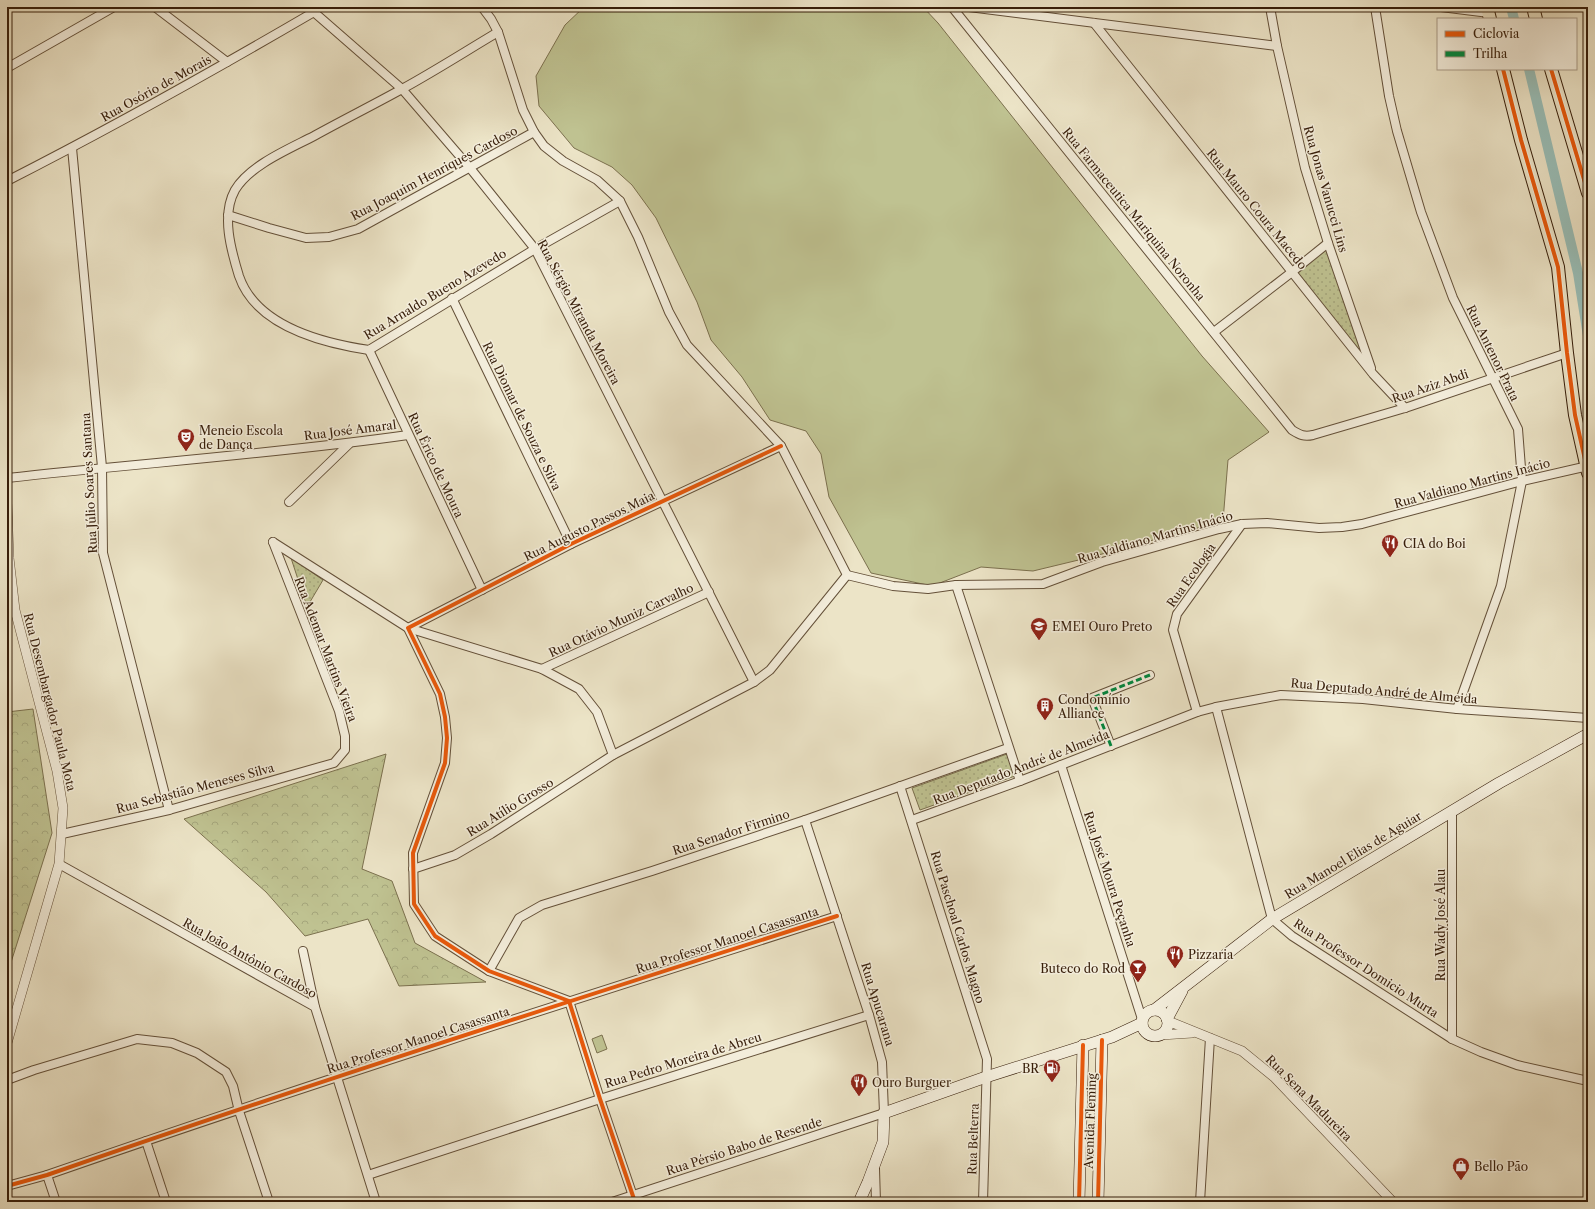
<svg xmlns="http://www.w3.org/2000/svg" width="1595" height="1209" font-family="'Libre Caslon Text',serif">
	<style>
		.grass { fill: #bfc291; stroke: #7b704e }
		.forest { fill: url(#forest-crowns); stroke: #7b704e }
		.park { fill: url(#park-dots); stroke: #7b704e }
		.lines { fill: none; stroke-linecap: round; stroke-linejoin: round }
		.canal { stroke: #99beb7; stroke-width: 10 }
		.minor-casing { stroke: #645039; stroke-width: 10 }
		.tertiary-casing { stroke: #645039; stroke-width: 10 }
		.secondary-casing { stroke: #371e0a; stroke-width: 12 }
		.primary-casing { stroke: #371e0a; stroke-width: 14 }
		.minor { stroke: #f3eddb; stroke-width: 8 }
		.tertiary { stroke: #f3eddb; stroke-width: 9 }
		.secondary { stroke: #f3eddb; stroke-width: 11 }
		.primary { stroke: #ece4c7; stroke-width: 12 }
		.quiet { stroke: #00873e; stroke-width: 3; stroke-dasharray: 6 3; stroke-linecap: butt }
		.cycleway-casing { stroke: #f3eddb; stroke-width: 6 }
		.cycleway { stroke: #e8590c; stroke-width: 4 }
		.labels { text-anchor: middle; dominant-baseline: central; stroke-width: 3; stroke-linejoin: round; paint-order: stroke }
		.street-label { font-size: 12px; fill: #371e0a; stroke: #f3eddb }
		.poi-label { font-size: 12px; fill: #371e0a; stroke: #f3eddb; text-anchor: start }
	</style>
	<defs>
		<pattern id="forest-crowns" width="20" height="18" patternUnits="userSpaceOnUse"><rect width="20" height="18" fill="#bfc291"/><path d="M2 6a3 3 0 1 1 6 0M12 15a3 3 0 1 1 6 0" fill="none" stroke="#a5a67c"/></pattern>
		<pattern id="park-dots" width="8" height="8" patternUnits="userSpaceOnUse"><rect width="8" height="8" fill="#bfc291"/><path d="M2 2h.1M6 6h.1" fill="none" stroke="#a5a67c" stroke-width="1.8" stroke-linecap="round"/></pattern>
	</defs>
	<rect width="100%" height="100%" fill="#ece4c7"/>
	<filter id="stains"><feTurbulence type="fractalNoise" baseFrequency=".005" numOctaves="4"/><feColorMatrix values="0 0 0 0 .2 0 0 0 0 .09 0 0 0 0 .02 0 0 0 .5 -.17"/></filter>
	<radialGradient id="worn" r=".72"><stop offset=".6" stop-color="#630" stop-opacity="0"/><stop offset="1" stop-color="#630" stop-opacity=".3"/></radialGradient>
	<!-- grass -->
	<g class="grass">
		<path d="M584,7h339l15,16 264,333 67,76 -41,28 -5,61 -132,36 -58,14 -52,-4 -49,19 -61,-13 -42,-76 -8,-43 -15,-23 -36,-11 -28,-43 -31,-37 -14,-38 -41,-84 -24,-33 -20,-18 -38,-19 -35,-42 -3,-30 29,-51z"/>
		<path d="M602,1035l5,14 -10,4 -5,-14z"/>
	</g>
	<!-- forest -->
	<g class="forest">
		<path d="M33,709l19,124 -45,142v-263z"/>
		<path d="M386,754l-24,115 30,12 23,62 71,39 -87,4 -31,-67 -63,17 -39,-44 -82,-73z"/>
	</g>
	<!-- park -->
	<g class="park">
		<path d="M1328,243l45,131 -81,-102z"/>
		<path d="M291,558l32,22 -16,27z"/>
		<path d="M1007,754l8,22 -95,34 -8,-22z"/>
	</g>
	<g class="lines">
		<!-- canal -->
		<g class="canal">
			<path d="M1511,7l3,12"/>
			<path d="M1529,69l49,204 10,63"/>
		</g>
		<defs>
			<g id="minor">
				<path d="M155,7l72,55"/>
				<path d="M308,7l94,82 68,79 65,81 219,433"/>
				<path d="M482,7l9,12 7,13 25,78 11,22 10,14 19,15 34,19 23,21 18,36 31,75 18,33 94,101 66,129"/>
				<path d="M952,7l340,423c8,5 12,7 21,5l92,-27 162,-55"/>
				<path d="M969,7l308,39"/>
				<path d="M1270,7l7,39 28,122 23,75 43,125"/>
				<path d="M1375,7l14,89 8,35 24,81 32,86 65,131 4,52 -21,105 -44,123"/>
				<path d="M1441,7l48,6"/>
				<path d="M1094,23l279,351 32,34"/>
				<path d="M498,32c-32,19 -63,39 -96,57 -29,16 -59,31 -88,47 -25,13 -64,29 -79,54 -14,25 -4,60 4,86 17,50 83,67 130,74l166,-101 85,-48"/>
				<path d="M7,68l107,-61"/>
				<path d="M72,148l30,319 1,86 66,257"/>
				<path d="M7,181c104,-53 206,-110 307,-169"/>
				<path d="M228,215l41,13 37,10 23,-1 29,-8 176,-97"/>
				<path d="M452,298l119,246"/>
				<path d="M1214,332l78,-60 36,-29"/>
				<path d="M369,350l113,240"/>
				<path d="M7,478c134,-15 268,-24 401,-43"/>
				<path d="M289,502l60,-58"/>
				<path d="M273,542l135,86 134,41 37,20 18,23 16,43"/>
				<path d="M847,575l46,11 35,3 28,-4 87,-1 59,-22 117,-33 23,-5 25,-1 52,5 23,-1 20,-3 160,-43 66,-15"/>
				<path d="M956,585l64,196"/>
				<path d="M542,669l167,-77"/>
				<path d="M1216,707l56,212 20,17 160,103 29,13 36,13 71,16"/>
				<path d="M1197,712l-24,-82 4,-16 65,-90"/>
				<path d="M1111,746l-19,-48 58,-23"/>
				<path d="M1061,765l81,254"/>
				<path d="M900,786l87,273 -4,143"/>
				<path d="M1452,811v228"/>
				<path d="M912,820l108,-39 177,-69 19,-5 65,-12 82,4 94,10 131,9"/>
				<path d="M62,834l107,-24 165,-47 11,-13v-14l-6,-25 -66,-169"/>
				<path d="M59,864l256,143 61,195"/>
				<path d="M413,869l42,-14 36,-21 122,-79 141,-73 16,-12 77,-95"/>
				<path d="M303,951l12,56"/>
				<path d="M489,971l30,-53 23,-13 110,-34 153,-51 203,-72"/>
				<path d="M7,1080l27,-10 103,-31 35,4 25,10 29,19 7,14 6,25 30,91"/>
				<path d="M146,1141l20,61"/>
				<path d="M875,1169l1,33"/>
				<path d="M47,1175l9,27"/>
				<path d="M368,1175l232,-76 269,-84"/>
				<path d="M7,1186l40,-11c262,-91 526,-175 790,-259"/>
				<path d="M612,1202l272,-89 -2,-51 -13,-47 -64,-195"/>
				<path d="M635,1202l-35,-103 -31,-98 -80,-30 -54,-35 -21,-32 -1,-51 32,-90 2,-25 -2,-21 -5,-23 -32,-66 163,-84 210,-98"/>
				<path d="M1200,1202l10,-164"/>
			</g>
			<g id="tertiary">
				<path d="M7,503l2,55 6,52 42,161 6,37 -4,56 -52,179"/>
				<path d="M1168,1021l74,30 32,26 119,125"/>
				<path d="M1161,1035l31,-2"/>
			</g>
			<g id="secondary">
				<path d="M1154,1010l118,-91 227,-136 89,-49"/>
				<circle cx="1155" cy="1023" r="13"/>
				<path d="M1167,1019l15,-28"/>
				<path d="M859,1202l9,-20 15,-40 1,-29 102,-36 126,-40 30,-14"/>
				<path d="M1079,1202l4,-157"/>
				<path d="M1098,1202l4,-162"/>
			</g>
			<g id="primary">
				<path d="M1487,7l3,12"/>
				<path d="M1533,7l3,12"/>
				<path d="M1503,69l18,71 37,127 9,86 8,62 13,58"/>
				<path d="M1551,69l37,124"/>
			</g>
		</defs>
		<!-- minor casing -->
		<use href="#minor" class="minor-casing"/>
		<!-- tertiary casing -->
		<use href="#tertiary" class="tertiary-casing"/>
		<!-- secondary casing -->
		<use href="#secondary" class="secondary-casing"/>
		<!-- primary casing -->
		<use href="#primary" class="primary-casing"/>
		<!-- minor -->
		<use href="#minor" class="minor"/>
		<!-- tertiary -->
		<use href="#tertiary" class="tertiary"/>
		<!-- secondary -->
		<use href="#secondary" class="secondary"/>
		<!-- primary -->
		<use href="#primary" class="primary"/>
		<!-- quiet -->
		<path class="quiet" d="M1111,746l-19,-48 58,-23"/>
		<defs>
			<g id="cycleway">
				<path d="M1503,69l18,71 37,127 9,86 8,62 13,58"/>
				<path d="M1551,69l37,124"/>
				<path d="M7,1186l40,-11c262,-91 526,-175 790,-259"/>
				<path d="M635,1202l-35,-103 -31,-98 -80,-30 -54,-35 -21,-32 -1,-51 32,-90 2,-25 -2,-21 -5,-23 -32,-66 163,-84 210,-98"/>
				<path d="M1079,1202l4,-157"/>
				<path d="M1098,1202l4,-162"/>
			</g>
		</defs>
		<!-- cycleway casing -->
		<use href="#cycleway" class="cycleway-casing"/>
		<!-- cycleway -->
		<use href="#cycleway" class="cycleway"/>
	</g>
	<!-- icons -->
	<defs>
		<symbol id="theatre-pin" viewBox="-11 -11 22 30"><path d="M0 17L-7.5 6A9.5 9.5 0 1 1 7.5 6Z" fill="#8f2418" stroke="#f3eddb"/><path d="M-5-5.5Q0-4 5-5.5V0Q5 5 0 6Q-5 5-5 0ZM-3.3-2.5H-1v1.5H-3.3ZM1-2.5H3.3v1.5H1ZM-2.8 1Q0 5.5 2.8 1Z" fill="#fff"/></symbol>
		<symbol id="restaurant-pin" viewBox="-11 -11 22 30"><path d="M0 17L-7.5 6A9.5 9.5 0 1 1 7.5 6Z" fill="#8f2418" stroke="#f3eddb"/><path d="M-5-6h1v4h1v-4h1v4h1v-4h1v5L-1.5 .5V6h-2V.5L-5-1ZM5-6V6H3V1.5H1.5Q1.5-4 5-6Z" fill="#fff"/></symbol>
		<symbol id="school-pin" viewBox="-11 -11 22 30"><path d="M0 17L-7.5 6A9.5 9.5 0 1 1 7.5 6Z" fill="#8f2418" stroke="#f3eddb"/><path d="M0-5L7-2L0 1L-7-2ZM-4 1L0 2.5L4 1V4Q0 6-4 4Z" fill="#fff"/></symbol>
		<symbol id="building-pin" viewBox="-11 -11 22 30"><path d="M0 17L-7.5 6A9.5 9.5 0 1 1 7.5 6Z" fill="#8f2418" stroke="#f3eddb"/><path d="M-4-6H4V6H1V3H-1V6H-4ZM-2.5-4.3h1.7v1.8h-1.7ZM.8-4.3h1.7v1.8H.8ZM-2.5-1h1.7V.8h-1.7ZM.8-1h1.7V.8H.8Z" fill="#fff"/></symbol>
		<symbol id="bar-pin" viewBox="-11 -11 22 30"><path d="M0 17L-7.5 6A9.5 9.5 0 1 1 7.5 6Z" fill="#8f2418" stroke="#f3eddb"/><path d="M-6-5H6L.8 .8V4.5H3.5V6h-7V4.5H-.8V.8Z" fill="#fff"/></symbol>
		<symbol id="fuel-pin" viewBox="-11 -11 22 30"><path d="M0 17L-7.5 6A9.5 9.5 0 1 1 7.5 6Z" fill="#8f2418" stroke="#f3eddb"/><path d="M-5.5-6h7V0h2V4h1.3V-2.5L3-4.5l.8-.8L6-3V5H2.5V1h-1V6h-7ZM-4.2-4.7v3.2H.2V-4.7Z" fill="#fff"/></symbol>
		<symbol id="shop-pin" viewBox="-11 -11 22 30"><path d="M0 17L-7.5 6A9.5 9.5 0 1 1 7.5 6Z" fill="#8f2418" stroke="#f3eddb"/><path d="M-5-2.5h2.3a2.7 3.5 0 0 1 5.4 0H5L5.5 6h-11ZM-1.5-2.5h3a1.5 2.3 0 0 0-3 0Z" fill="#fff"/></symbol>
	</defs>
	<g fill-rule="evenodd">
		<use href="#theatre-pin" x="176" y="427" width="20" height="27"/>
		<use href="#restaurant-pin" x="1380" y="533" width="20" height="27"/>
		<use href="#school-pin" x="1029" y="616" width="20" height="27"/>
		<use href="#building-pin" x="1035" y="696" width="20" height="27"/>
		<use href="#restaurant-pin" x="1165" y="944" width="20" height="27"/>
		<use href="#bar-pin" x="1128" y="958" width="20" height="27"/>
		<use href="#fuel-pin" x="1042" y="1058" width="20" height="27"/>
		<use href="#restaurant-pin" x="849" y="1072" width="20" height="27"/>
		<use href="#shop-pin" x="1451" y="1156" width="20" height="27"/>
	</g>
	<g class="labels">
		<!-- street labels -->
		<g class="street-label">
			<text transform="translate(156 88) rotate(-29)">Rua Osório de Morais</text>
			<text transform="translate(434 173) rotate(-28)">Rua Joaquim Henriques Cardoso</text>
			<text transform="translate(1326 189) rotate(74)">Rua Jonas Vanucci Lins</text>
			<text transform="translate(1257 209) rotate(51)">Rua Mauro Coura Macedo</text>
			<text transform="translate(1134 214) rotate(51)">Rua Farmaceutica Mariquina Noronha</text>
			<text transform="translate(435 294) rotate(-31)">Rua Arnaldo Bueno Azevedo</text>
			<text transform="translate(579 312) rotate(62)">Rua Sérgio Miranda Moreira</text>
			<text transform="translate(1493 353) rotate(64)">Rua Antenor Prata</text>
			<text transform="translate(1430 386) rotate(-19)">Rua Aziz Abdi</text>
			<text transform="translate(522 416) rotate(64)">Rua Diomar de Souza e Silva</text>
			<text transform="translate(350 430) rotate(-7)">Rua José Amaral</text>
			<text transform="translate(436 465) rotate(65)">Rua Érico de Moura</text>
			<text transform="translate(89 483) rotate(-93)">Rua Júlio Soares Santana</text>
			<text transform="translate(1472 483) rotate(-15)">Rua Valdiano Martins Inácio</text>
			<text transform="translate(589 526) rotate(-26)">Rua Augusto Passos Maia</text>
			<text transform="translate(1155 537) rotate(-16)">Rua Valdiano Martins Inácio</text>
			<text transform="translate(1191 575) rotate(-55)">Rua Ecologia</text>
			<text transform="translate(621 620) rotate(-25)">Rua Otávio Muniz Carvalho</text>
			<text transform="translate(326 649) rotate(69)">Rua Ademar Martins Vieira</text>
			<text transform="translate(1384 691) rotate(5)">Rua Deputado André de Almeida</text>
			<text transform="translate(50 702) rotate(76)">Rua Desembargador Paula Mota</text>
			<text transform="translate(1021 767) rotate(-21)">Rua Deputado André de Almeida</text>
			<text transform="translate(195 788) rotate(-15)">Rua Sebastião Meneses Silva</text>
			<text transform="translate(510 807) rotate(-32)">Rua Atílio Grosso</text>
			<text transform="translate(731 832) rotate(-18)">Rua Senador Firmino</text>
			<text transform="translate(1353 855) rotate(-31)">Rua Manoel Elias de Aguiar</text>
			<text transform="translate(1110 879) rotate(72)">Rua José Moura Peçanha</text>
			<text transform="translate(1440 925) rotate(-90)">Rua Wady José Alau</text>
			<text transform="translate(958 927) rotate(73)">Rua Paschoal Carlos Magno</text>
			<text transform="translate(727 940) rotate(-18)">Rua Professor Manoel Casassanta</text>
			<text transform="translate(250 958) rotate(29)">Rua João Antônio Cardoso</text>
			<text transform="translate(1366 968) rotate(33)">Rua Professor Domicio Murta</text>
			<text transform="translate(878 1004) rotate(73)">Rua Apucarana</text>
			<text transform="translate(418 1040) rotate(-18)">Rua Professor Manoel Casassanta</text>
			<text transform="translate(683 1060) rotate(-17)">Rua Pedro Moreira de Abreu</text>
			<text transform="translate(1309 1098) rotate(45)">Rua Sena Madureira</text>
			<text transform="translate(1090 1121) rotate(-88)">Avenida Fleming</text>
			<text transform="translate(973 1139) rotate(-88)">Rua Belterra</text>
			<text transform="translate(744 1146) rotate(-18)">Rua Pérsio Babo de Resende</text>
		</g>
		<!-- poi labels -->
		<g class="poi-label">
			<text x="199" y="430">Meneio Escola<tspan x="199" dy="14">de Dança</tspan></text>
			<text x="1403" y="543">CIA do Boi</text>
			<text x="1052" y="626">EMEI Ouro Preto</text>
			<text x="1058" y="699">Condomínio<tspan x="1058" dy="14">Alliance</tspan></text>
			<text x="1188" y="954">Pizzaria</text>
			<text x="1125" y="968" text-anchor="end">Buteco do Rod</text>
			<text x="1039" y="1068" text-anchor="end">BR</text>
			<text x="872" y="1082">Ouro Burguer</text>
			<text x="1474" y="1166">Bello Pão</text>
		</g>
	</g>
	<!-- margin -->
	<rect width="1595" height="1209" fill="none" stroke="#ece4c7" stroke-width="24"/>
	<rect x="8" y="8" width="1579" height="1193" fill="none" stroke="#371e0a" stroke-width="2"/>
	<rect x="12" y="12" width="1571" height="1185" fill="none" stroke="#371e0a"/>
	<!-- legend -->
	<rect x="1437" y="18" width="140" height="52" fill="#f3eddb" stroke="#a89a87"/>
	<rect x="1445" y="31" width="20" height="6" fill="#e8590c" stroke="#a89a87"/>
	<text x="1473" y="38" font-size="12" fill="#371e0a">Ciclovia</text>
	<rect x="1445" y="51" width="20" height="6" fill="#00873e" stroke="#a89a87"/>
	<text x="1473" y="58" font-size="12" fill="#371e0a">Trilha</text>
	<rect width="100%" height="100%" filter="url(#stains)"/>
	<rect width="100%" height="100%" fill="url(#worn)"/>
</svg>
